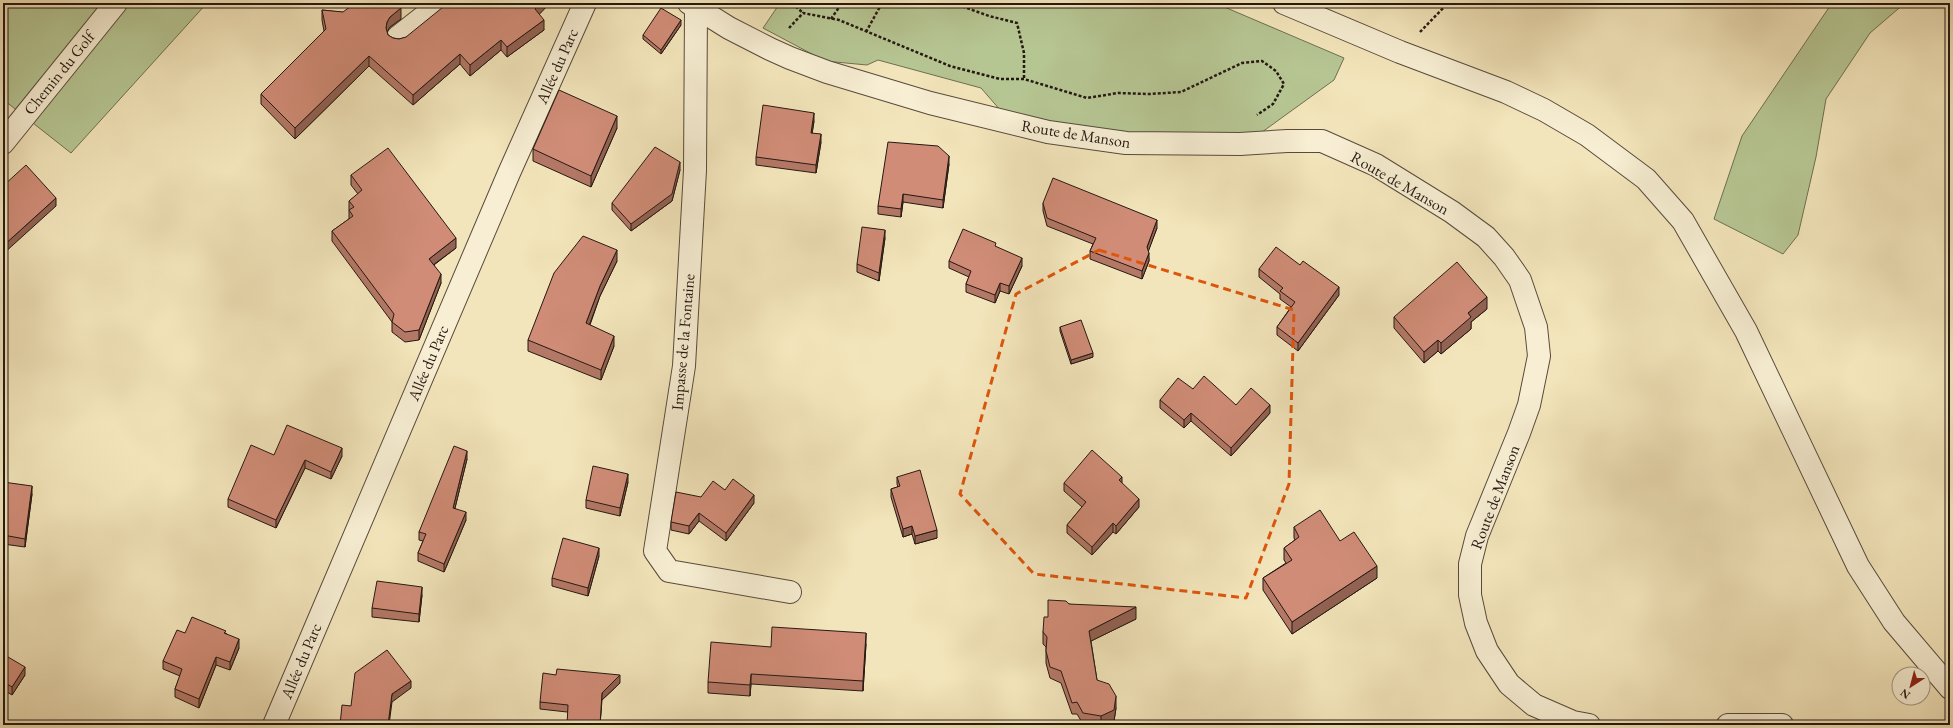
<svg xmlns="http://www.w3.org/2000/svg" width="1953" height="728" font-family="'EB Garamond',serif">
	<style>
		.green { fill: #b6c693; stroke: #6e6f52 }
		.lines { fill: none; stroke-linecap: round; stroke-linejoin: round }
		.minor-casing { stroke: #584b3c; stroke-width: 24 }
		.tertiary-casing { stroke: #584b3c; stroke-width: 24 }
		.path { stroke: #251812; stroke-width: 2.5; stroke-dasharray: 3 2; stroke-linecap: butt }
		.minor { stroke: #f7eed3; stroke-width: 22 }
		.tertiary { stroke: #f7eed3; stroke-width: 22 }
		.wall { fill: #b37866; stroke: #251812 }
		.shaded-wall { fill: #926253; stroke: #251812 }
		.building { fill: #d08c77; stroke: #251812 }
		.marked { fill: none; stroke: #de560c; stroke-width: 3; stroke-dasharray: 8 5; stroke-linejoin: round }
		.labels { text-anchor: middle; dominant-baseline: central; stroke-width: 4; stroke-linejoin: round; paint-order: stroke }
		.street-label { font-size: 16px; fill: #251812; stroke: #f7eed3 }
	</style>
	<rect width="100%" height="100%" fill="#f3e5bb"/>
	<filter id="stains"><feTurbulence type="fractalNoise" baseFrequency=".005" numOctaves="4"/><feColorMatrix values="0 0 0 0 .2 0 0 0 0 .09 0 0 0 0 .02 0 0 0 .5 -.17"/></filter>
	<radialGradient id="worn" r=".72"><stop offset=".6" stop-color="#630" stop-opacity="0"/><stop offset="1" stop-color="#630" stop-opacity=".3"/></radialGradient>
	<!-- green -->
	<g class="green">
		<path d="M3,3h204l-136,150 -66,-52 -2,3z"/>
		<path d="M780,3h435l129,55 -10,22 -76,55 -152,-2 -79,-15 -26,-7 -20,-23 -103,-28 -11,5 -42,-4 -62,-33z"/>
		<path d="M1832,3h73l-35,30 -44,66 -10,58 -18,78 -15,19 -69,-35 28,-83z"/>
	</g>
	<g class="lines">
		<defs>
			<g id="minor">
				<path d="M689,3l40,25 41,21 20,9 37,14 103,31 118,29 78,11 114,1 47,-3h35l54,24 76,47 34,25 18,20 16,23 16,47 3,29 -10,49 -10,28 -42,103 -7,28v31l6,28 11,28 22,33 25,21 39,17 16,3"/>
				<path d="M696,8l-1,162 -11,196 -29,185 14,20 121,21"/>
				<path d="M398,37l43,-34"/>
				<path d="M3,143l113,-140"/>
				<path d="M274,725l235,-552 76,-170"/>
				<path d="M1728,725h54"/>
			</g>
			<path id="tertiary" d="M1284,3l116,49 106,40 38,18 43,25 59,44 37,42 63,110 112,235 36,56 56,66"/>
		</defs>
		<!-- minor casing -->
		<use href="#minor" class="minor-casing"/>
		<!-- tertiary casing -->
		<use href="#tertiary" class="tertiary-casing"/>
		<!-- path -->
		<g class="path">
			<path d="M792,3l11,10"/>
			<path d="M953,3l36,13 28,7 7,30v26"/>
			<path d="M831,19l11,-16"/>
			<path d="M789,28l14,-15 36,7 111,46 50,13h24l63,19 31,-5 31,1 32,-2 61,-29 20,-2 14,10 8,13 -11,20 -16,11"/>
			<path d="M866,32l16,-29"/>
			<path d="M1420,32l28,-29"/>
		</g>
		<!-- minor -->
		<use href="#minor" class="minor"/>
		<!-- tertiary -->
		<use href="#tertiary" class="tertiary"/>
	</g>
	<!-- wall -->
	<g class="wall">
		<path d="M550,3l-11,11 5,16 -37,27 -6,-7 -31,26 -10,-12 -47,41 -44,-39 -74,73 -34,-35v-10l63,-63 -2,-11v-10l79,9 -11,8 -3,4 1,4 5,3 6,1z"/>
		<path d="M681,25l-20,29 -18,-15v-4z"/>
		<path d="M814,121l-2,12 9,9 -5,31 -60,-8v-8z"/>
		<path d="M617,128l-26,59 -58,-26v-12z"/>
		<path d="M949,164l-6,44 -40,-6 -2,15 -23,-3v-8z"/>
		<path d="M680,170l-8,31 -41,30 -19,-21v-7z"/>
		<path d="M351,175l105,73 -22,17 7,18 -22,57 -14,2 -13,-10v-10l-60,-81v-10l17,-12v-18l9,-7 -7,-9z"/>
		<path d="M1043,203l114,25 -9,23 1,10 -7,18 -52,-20v-8l3,-7 -46,-18 -4,-15z"/>
		<path d="M885,238l-6,43 -22,-9v-8z"/>
		<path d="M996,247l26,19 -13,28 -9,-3 -5,12 -29,-11v-8l3,-7 -20,-9v-7z"/>
		<path d="M617,261l-17,35 -10,29 24,21 -13,34 -73,-29v-11z"/>
		<path d="M1259,269l80,26 -41,56 -21,-16v-8l14,-20 -11,-8v-5l-21,-17z"/>
		<path d="M1487,309l-16,13v7l-30,25 -3,-3 -14,12 -30,-35v-11z"/>
		<path d="M1060,327l33,30 -22,7 -11,-33z"/>
		<path d="M1193,389l43,16 34,8 -39,43 -40,-35 -7,7 -24,-20v-8z"/>
		<path d="M274,455l68,1 -11,23 -26,-11 -29,60 -48,-21v-8z"/>
		<path d="M467,459l-12,49 11,12 -22,52 -26,-11v-8l5,-12 -4,-1v-8z"/>
		<path d="M897,477l40,61 -22,6 -3,-10 -9,3 -12,-40v-8l7,-2 -1,-3z"/>
		<path d="M3,482l29,12 -7,53 -22,-3z"/>
		<path d="M628,482l-8,34 -34,-8v-8z"/>
		<path d="M1064,483l58,1 17,23 -23,27 -3,-2 -21,23 -25,-22v-8l15,-18 -18,-16z"/>
		<path d="M725,490l29,13 -28,38 -27,-20 -10,13 -18,-4v-8l30,-25z"/>
		<path d="M1294,527l46,14 37,37 -85,56 -29,-44v-12l23,-15 -2,-3v-12l11,-8 -1,-2z"/>
		<path d="M599,556l-11,40 -36,-10v-8z"/>
		<path d="M422,595l-3,27 -47,-5v-9z"/>
		<path d="M1069,604l67,15 -45,22 6,39 19,28 -2,13 -8,4h-18l-5,-1 -6,-10h-5l-11,-31 -11,-5 -4,-15v-16l-3,-3v-12l5,-15z"/>
		<path d="M185,633h41l13,15 -9,22 -14,-5 -17,43 -24,-11v-8l5,-13 -17,-7v-8z"/>
		<path d="M866,644l-3,47 -112,-7 -1,12 -42,-3v-11l63,-35z"/>
		<path d="M3,654l22,21 -13,20 -5,-3 -4,7z"/>
		<path d="M620,683l-18,17 -35,12 -27,-3v-7z"/>
	</g>
	<!-- shaded-wall -->
	<g class="shaded-wall">
		<path d="M454,3h3l-5,5z"/>
		<path d="M540,3h10l-15,16v-10z"/>
		<path d="M401,8v11l-11,8 -3,5 -1,-4 1,-6 3,-5z"/>
		<path d="M544,20v10l-37,27v-10z"/>
		<path d="M681,20v5l-20,29v-4z"/>
		<path d="M501,40v10l-31,26v-11z"/>
		<path d="M460,54v10l-47,41v-10z"/>
		<path d="M369,56v10l-74,73v-11z"/>
		<path d="M814,113v8l-3,20v-8z"/>
		<path d="M617,116v12l-26,59v-11z"/>
		<path d="M821,134v8l-5,31v-8z"/>
		<path d="M949,156v8l-6,44v-8z"/>
		<path d="M680,162v8l-8,31 -41,30v-7z"/>
		<path d="M903,194v8l-2,15v-8z"/>
		<path d="M56,198v8l-53,48v-8z"/>
		<path d="M1157,220v8l-10,27v-8z"/>
		<path d="M885,230v8l-6,43v-8z"/>
		<path d="M456,238v10l-27,20v-9z"/>
		<path d="M617,250v11l-17,35 -14,38v-11l14,-37z"/>
		<path d="M1149,253v8l-7,18v-8z"/>
		<path d="M1022,258v8l-13,28v-8z"/>
		<path d="M441,274v9l-22,57v-10z"/>
		<path d="M1000,283v8l-5,12v-8z"/>
		<path d="M1339,287v8l-41,56v-8z"/>
		<path d="M1487,297v12l-16,13v7l-30,25v-11l27,-30z"/>
		<path d="M614,336v10l-13,34v-10z"/>
		<path d="M1438,340v11l-14,12v-11z"/>
		<path d="M1093,353v4l-22,7v-4z"/>
		<path d="M1270,405v8l-39,43v-8z"/>
		<path d="M1191,413v8l-7,7v-8z"/>
		<path d="M342,448v8l-11,23v-7z"/>
		<path d="M467,451v8l-14,57v-8z"/>
		<path d="M305,460v8l-29,60v-8z"/>
		<path d="M628,474v8l-8,34v-8z"/>
		<path d="M1122,477v8l-3,-5z"/>
		<path d="M32,486v8l-7,53v-8z"/>
		<path d="M754,495v8l-28,38v-8z"/>
		<path d="M1139,499v8l-23,27v-8z"/>
		<path d="M466,512v8l-22,52v-8z"/>
		<path d="M699,513v8l-10,13v-8z"/>
		<path d="M1113,523v9l-21,23v-8z"/>
		<path d="M912,526v8l-9,3v-8z"/>
		<path d="M937,530v8l-22,6v-8z"/>
		<path d="M599,548v8l-11,40v-8z"/>
		<path d="M1377,566v12l-85,56v-12z"/>
		<path d="M422,587v8l-3,27v-8z"/>
		<path d="M1136,607v12l-47,23v-11z"/>
		<path d="M866,633v11l-3,47v-10z"/>
		<path d="M239,639v9l-9,22v-8z"/>
		<path d="M216,657v8l-17,43v-9z"/>
		<path d="M25,667v8l-13,20v-8z"/>
		<path d="M751,674v10l-1,12v-11z"/>
		<path d="M620,675v8l-18,17 -2,25 2,-32z"/>
		<path d="M411,681v7l-19,14 -3,23h-1l4,-31z"/>
		<path d="M7,684v8l-4,7v-8z"/>
		<path d="M1116,696v12l-2,13 -8,4h-5v-9z"/>
	</g>
	<!-- building -->
	<g class="building">
		<path d="M355,3h42l4,5 -11,9 -3,5 -1,6 2,7 5,3 6,1 7,-2 42,-34h6l-2,5 6,-5h82l-5,6 9,11 -37,27 -6,-7 -31,25 -10,-11 -47,41 -44,-39 -74,72 -34,-34 65,-65 -4,-19 21,2z"/>
		<path d="M661,8l20,12 -20,30 -18,-15z"/>
		<path d="M559,90l58,26 -26,60 -58,-27z"/>
		<path d="M763,105l51,8 -3,20 10,1 -5,31 -60,-8z"/>
		<path d="M888,142l50,4 11,10 -6,44 -40,-6 -2,15 -23,-3z"/>
		<path d="M655,147l25,15 -8,32 -41,30 -19,-21z"/>
		<path d="M388,148l68,90 -27,21 12,15 -22,56 -14,2 -13,-10 2,-8 -62,-83 21,-15 -4,-6 5,-3 -5,-6 13,-11 -11,-15z"/>
		<path d="M26,165l30,33 -53,48v-60z"/>
		<path d="M1053,178l104,42 -10,27 2,6 -7,18 -52,-20 6,-13 -49,-20 -4,-15z"/>
		<path d="M862,227l23,3 -6,43 -22,-9z"/>
		<path d="M963,229l33,14 -1,3 27,12 -13,28 -9,-3 -5,12 -29,-11 5,-13 -22,-10z"/>
		<path d="M583,236l34,14 -17,36 -14,37 28,13 -13,34 -73,-30 26,-67z"/>
		<path d="M1276,247l24,18 3,-4 36,26 -41,56 -21,-16 18,-25 -15,-11 3,-3 -24,-19z"/>
		<path d="M1457,262l30,35 -19,16 3,4 -30,26 -3,-3 -14,12 -30,-35z"/>
		<path d="M1081,320l12,33 -22,7 -11,-33z"/>
		<path d="M1204,376l32,29 15,-17 19,17 -39,43 -40,-35 -7,7 -24,-20 18,-22 15,11z"/>
		<path d="M287,425l55,23 -11,24 -26,-12 -29,60 -48,-21 23,-54 23,10z"/>
		<path d="M454,446l13,5 -14,57 13,4 -22,52 -26,-11 8,-19 -7,-2z"/>
		<path d="M1092,450l30,27 -3,3 20,19 -23,27 -3,-3 -21,24 -25,-22 19,-23 -22,-19z"/>
		<path d="M593,466l35,8 -8,34 -34,-8z"/>
		<path d="M920,470l17,60 -22,6 -3,-10 -9,3 -12,-40 9,-3 -3,-9z"/>
		<path d="M733,479l21,16 -28,38 -27,-20 -10,13 -18,-4 5,-30 25,5 12,-16 12,9z"/>
		<path d="M3,482l29,4 -7,53 -22,-4z"/>
		<path d="M1320,510l20,31 14,-9 23,34 -85,56 -29,-44 29,-18 -8,-12 15,-11 -5,-10z"/>
		<path d="M563,538l36,10 -11,40 -36,-10z"/>
		<path d="M377,581l45,6 -3,27 -47,-6z"/>
		<path d="M1048,600l18,1 3,3 67,3 -47,24 8,49 12,4 7,12 -2,14 -13,6 -18,-3 -6,-11 -5,1 -11,-32 -11,-4 -4,-16 1,-14 -4,-5 1,-15h4z"/>
		<path d="M192,617l34,14 -2,2 15,6 -9,23 -14,-5 -17,42 -24,-10 7,-20 -19,-8 14,-31 8,3z"/>
		<path d="M772,627l94,6 -3,48 -112,-7 -1,11 -42,-3 3,-40 60,5z"/>
		<path d="M387,650l24,31 -19,13 -4,31h-48l2,-20 9,1 4,-33z"/>
		<path d="M3,654l22,13 -13,20 -5,-3 -4,7z"/>
		<path d="M557,669l63,6 -18,18 -2,32h-33l1,-20 -28,-3 3,-29 13,2z"/>
	</g>
	<!-- marked area -->
	<path class="marked" d="M1099,250l195,60 -5,174 -43,114 -212,-24 -74,-80 56,-200z"/>
	<g class="labels">
		<!-- street labels -->
		<g class="street-label">
			<text transform="translate(557 66) rotate(-66)">Allée du Parc</text>
			<text transform="translate(59 73) rotate(-51)">Chemin du Golf</text>
			<text transform="translate(1076 134) rotate(9)">Route de Manson</text>
			<text transform="translate(1400 183) rotate(30)">Route de Manson</text>
			<text transform="translate(683 342) rotate(-85)">Impasse de la Fontaine</text>
			<text transform="translate(428 363) rotate(-67)">Allée du Parc</text>
			<text transform="translate(1495 497) rotate(-69)">Route de Manson</text>
			<text transform="translate(301 661) rotate(-67)">Allée du Parc</text>
		</g>
	</g>
	<!-- margin -->
	<rect width="1953" height="728" fill="none" stroke="#f3e5bb" stroke-width="16"/>
	<rect x="4" y="4" width="1945" height="720" fill="none" stroke="#251812" stroke-width="2"/>
	<rect x="8" y="8" width="1937" height="712" fill="none" stroke="#251812"/>
	<!-- north arrow -->
	<g transform="translate(1911 686) rotate(216)"><circle r="19" fill="#f7eed3" stroke="#a39886"/>
	<path d="M0-3L7 15L0 10L-7 15Z" fill="#8f2418"/>
	<text y="-6" font-size="11" font-weight="bold" text-anchor="middle" fill="#251812">N</text>
	</g>
	<rect width="100%" height="100%" filter="url(#stains)"/>
	<rect width="100%" height="100%" fill="url(#worn)"/>
</svg>
